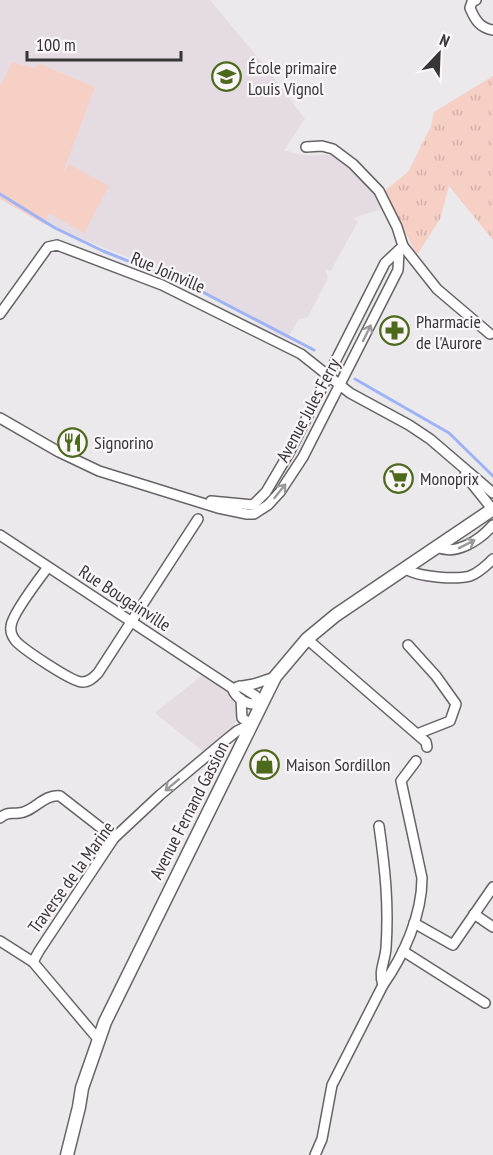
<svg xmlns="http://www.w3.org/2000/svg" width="493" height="1155" font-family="'PT Sans Narrow',sans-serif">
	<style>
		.built { fill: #e5dbe3 }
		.park { fill: url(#park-tufts) }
		.pitch { fill: #f6cfc5 }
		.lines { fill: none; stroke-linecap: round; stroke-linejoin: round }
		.stream { stroke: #9eb3f6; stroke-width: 3 }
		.minor-casing { stroke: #666366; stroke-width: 12 }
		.tertiary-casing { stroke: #666366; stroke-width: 15 }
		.minor { stroke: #fff; stroke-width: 9 }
		.tertiary { stroke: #fff; stroke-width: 12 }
		.oneway { stroke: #9b9a9b }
		.labels { text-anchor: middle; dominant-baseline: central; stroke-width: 4.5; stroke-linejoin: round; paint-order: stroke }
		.poi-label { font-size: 18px; fill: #373637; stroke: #faf6f9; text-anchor: start }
		.street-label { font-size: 18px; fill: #373637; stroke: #faf6f9 }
	</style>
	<defs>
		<pattern id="park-tufts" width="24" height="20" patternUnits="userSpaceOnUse" patternTransform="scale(1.5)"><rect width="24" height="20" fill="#f6cfc5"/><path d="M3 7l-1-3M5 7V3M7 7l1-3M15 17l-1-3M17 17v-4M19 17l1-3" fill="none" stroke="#d4b2aa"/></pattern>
	</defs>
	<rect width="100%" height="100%" fill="#ece9ec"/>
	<!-- built -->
	<g class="built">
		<path d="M0,0h210l55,66 40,53 -21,31 17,5h32l43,37 9,16 -32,10 5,3 -27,50 -6,-2 3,9 -20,39 -9,2 -12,20 -124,-68 -119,-47 51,-137 -57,-24 -3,5 -23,-6 -12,24z"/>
		<path d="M206,672l42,34 -14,19 -29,28 -50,-40z"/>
	</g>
	<!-- park -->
	<path class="park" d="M493,76v164l-44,-54 -9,33 -23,36 -33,-64 24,-19 23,-46 3,-14z"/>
	<!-- pitch -->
	<path class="pitch" d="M12,62l23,6 3,-5 57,24 -32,86 6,-9 40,22 -25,47 -35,-20 -5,11 -44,-25v-113z"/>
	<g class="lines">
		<!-- stream -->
		<g class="stream">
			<path d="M0,194l55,34 48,23 88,35 123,64"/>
			<path d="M355,379l94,54 44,43"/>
		</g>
		<defs>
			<g id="minor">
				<path d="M476,0l-4,2 -2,6c5,12 10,20 23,22"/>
				<path d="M306,147l16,-1 11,3 20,15 26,27 18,36 6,19 34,43 53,45"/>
				<path d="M0,314l48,-67 9,-2 105,40 139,69 49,39 59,32 21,14 63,54"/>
				<path d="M0,418l59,34 40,19 119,37 29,6h7l14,-9 12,-13 23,-35 95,-187 1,-19"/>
				<path d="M465,475l28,35"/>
				<path d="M211,501l42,4 13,-13 23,-39 96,-190 18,-17"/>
				<path d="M0,535l232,153c4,11 16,18 28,16l-4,-8 -16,-10"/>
				<path d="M437,547c19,9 43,-7 56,-22"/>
				<path d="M48,567c-9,12 -36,47 -37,59 -1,5 1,10 4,14 6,8 57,42 67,42 7,0 11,-4 16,-9l100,-154"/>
				<path d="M406,569c12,8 50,11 64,7 9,-3 17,-11 23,-17"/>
				<path d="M307,639l119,103 1,5"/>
				<path d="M408,645l28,31 20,28 -6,17 -33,13"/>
				<path d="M237,687l17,-3 21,-7"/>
				<path d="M241,699l1,19 9,6"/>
				<path d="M0,818c7,-6 10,-4 19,-5 15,-1 24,-19 41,-17l54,42"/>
				<path d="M379,826c6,42 10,79 7,122 -1,14 -8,24 -3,37"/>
				<path d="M474,914l19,13"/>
				<path d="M414,923l39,22 40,-58"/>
				<path d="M0,941l33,21 65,77"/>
				<path d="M403,951l82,52"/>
				<path d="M33,962l6,-11 75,-113 46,-43 67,-56 10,-8 14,-7"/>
				<path d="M315,1155l7,-16 10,-54 51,-100c21,-30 39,-70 39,-107l-21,-97 15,-20"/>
			</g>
			<path id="tertiary" d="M67,1155l12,-48 3,-19 23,-66 170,-345 32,-38 29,-24 157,-106"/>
		</defs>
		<!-- minor casing -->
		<use href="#minor" class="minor-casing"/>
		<!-- tertiary casing -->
		<use href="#tertiary" class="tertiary-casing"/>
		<!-- minor -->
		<use href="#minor" class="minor"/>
		<!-- tertiary -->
		<use href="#tertiary" class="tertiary"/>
	</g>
	<!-- one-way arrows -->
	<defs><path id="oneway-shaft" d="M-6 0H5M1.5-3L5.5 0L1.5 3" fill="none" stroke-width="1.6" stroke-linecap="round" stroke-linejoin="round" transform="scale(1.5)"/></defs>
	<g class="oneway">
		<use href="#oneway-shaft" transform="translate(367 333) rotate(-64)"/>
		<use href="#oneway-shaft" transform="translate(280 491) rotate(-51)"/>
		<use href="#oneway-shaft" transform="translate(467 544) rotate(-27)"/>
		<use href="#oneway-shaft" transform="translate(172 785) rotate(140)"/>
	</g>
	<!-- icons -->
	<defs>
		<symbol id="school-ring" viewBox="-11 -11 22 22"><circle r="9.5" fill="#faf6f9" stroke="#4d691c" stroke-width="1.5"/><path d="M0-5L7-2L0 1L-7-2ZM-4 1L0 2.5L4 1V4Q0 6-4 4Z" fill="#4d691c"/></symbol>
		<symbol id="pharmacy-ring" viewBox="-11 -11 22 22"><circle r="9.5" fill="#faf6f9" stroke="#4d691c" stroke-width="1.5"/><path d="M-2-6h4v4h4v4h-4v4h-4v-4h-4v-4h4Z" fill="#4d691c"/></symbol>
		<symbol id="restaurant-ring" viewBox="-11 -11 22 22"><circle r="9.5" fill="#faf6f9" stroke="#4d691c" stroke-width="1.5"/><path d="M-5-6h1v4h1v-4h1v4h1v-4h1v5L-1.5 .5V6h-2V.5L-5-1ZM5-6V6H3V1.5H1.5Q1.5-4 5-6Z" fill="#4d691c"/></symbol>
		<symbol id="supermarket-ring" viewBox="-11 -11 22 22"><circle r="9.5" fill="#faf6f9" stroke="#4d691c" stroke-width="1.5"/><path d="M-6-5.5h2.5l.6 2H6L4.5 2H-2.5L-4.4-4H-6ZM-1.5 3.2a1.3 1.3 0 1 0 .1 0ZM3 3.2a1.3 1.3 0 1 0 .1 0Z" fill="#4d691c"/></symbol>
		<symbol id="shop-ring" viewBox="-11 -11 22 22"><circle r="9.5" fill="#faf6f9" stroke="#4d691c" stroke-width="1.5"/><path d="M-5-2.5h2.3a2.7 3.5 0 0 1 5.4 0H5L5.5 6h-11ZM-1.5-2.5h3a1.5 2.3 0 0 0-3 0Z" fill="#4d691c"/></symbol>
	</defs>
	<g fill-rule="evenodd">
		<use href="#school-ring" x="210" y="60" width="33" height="33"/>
		<use href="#pharmacy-ring" x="378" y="314" width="33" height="33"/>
		<use href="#restaurant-ring" x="56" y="426" width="33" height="33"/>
		<use href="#supermarket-ring" x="382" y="462" width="33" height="33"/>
		<use href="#shop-ring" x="248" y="748" width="33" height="33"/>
	</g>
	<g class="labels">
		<!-- poi labels -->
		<g class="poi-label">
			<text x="248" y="67">École primaire<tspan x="248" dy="21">Louis Vignol</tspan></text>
			<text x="416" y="321">Pharmacie<tspan x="416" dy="21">de l'Aurore</tspan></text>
			<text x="94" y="442">Signorino</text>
			<text x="420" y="478">Monoprix</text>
			<text x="286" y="764">Maison Sordillon</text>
		</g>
		<!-- street labels -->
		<g class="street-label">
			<text transform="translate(168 272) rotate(23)">Rue Joinville</text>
			<text transform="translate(308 410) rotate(-62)">Avenue Jules Ferry</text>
			<text transform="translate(125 598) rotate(33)">Rue Bougainville</text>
			<text transform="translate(189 810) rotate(-63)">Avenue Fernand Gassion</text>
			<text transform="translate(71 877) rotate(-54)">Traverse de la Marine</text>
		</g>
	</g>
	<!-- north arrow -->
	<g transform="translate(439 54) rotate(23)" stroke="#faf6f9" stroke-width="4.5" paint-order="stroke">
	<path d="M0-4.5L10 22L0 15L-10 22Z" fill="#373637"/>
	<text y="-9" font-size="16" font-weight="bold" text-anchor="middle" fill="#373637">N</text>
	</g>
	<!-- scale -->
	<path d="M27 51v9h154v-9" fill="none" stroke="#373637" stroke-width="3"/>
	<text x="36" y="51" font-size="18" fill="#373637" stroke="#faf6f9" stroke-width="4.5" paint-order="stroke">100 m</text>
</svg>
